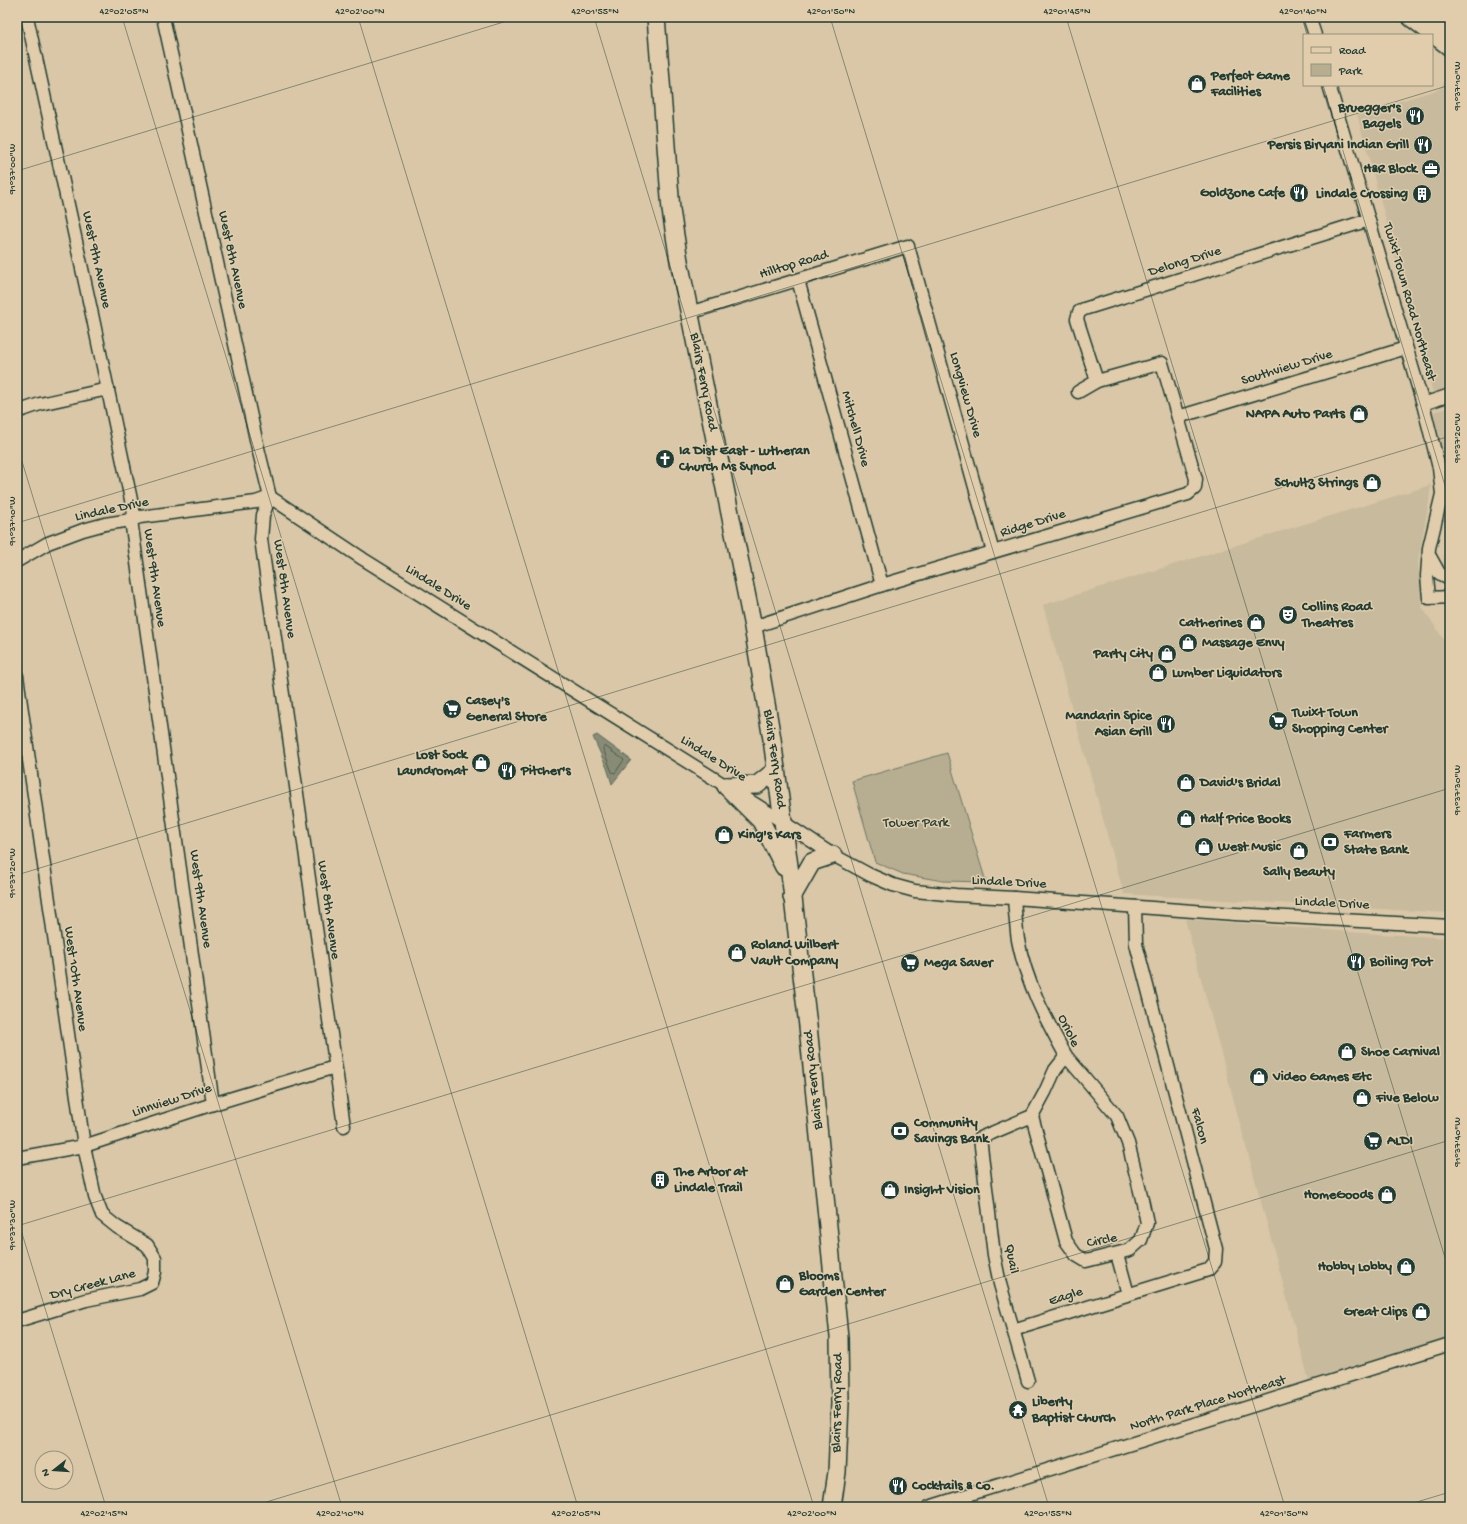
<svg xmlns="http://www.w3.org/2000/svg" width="1467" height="1524" font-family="'Gochi Hand',sans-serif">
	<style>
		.built { fill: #c8ba9c }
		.green { fill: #b7ae92; stroke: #6b7663 }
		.water { fill: #888b75; stroke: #5e6c5b }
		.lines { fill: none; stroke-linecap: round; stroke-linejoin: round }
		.shore { stroke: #495c4e; stroke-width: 1 }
		.minor-casing { stroke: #1f3d34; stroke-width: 15 }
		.secondary-casing { stroke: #1f3d34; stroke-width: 20 }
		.primary-casing { stroke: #1f3d34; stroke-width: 22 }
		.minor { stroke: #e1cdac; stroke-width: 12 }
		.secondary { stroke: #e1cdac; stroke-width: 17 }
		.primary { stroke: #e1cdac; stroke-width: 19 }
		.ticks { fill: none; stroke: #1f3d34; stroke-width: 1; stroke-opacity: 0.45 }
		.labels { text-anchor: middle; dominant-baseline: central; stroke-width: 3; stroke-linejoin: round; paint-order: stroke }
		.poi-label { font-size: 14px; font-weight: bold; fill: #1f3d34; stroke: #e1cdac; text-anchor: start }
		.street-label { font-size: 14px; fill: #1f3d34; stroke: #e1cdac }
		.park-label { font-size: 14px; fill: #274339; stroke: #e1cdac }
		.neatline { fill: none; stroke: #1f3d34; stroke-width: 1.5 }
		.ticks-label { font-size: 10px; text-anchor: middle; fill: #1f3d34 }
	</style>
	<rect width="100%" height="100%" fill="#d9c7a7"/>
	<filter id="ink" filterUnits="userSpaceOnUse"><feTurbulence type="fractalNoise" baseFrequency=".025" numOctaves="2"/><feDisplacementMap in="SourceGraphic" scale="8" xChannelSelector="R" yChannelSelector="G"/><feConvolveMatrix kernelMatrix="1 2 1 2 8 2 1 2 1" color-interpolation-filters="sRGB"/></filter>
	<g filter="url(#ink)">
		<!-- built -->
		<g class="built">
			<path d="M1450,77v318l-15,5 -78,-286 80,-24z"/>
			<path d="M1450,407v168l-8,-1 4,-39 4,-56 -17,-67z"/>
			<path d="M1431,485l-2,16 -11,61 4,45 28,42v264l-326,-19 -81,-289z"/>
			<path d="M1185,919l177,14 88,5v398l-141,44z"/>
		</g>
		<!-- green -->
		<path class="green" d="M947,753l39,129 -43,-1 -40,-7 -28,-12 -23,-81z"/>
		<!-- water -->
		<path class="water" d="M597,735l34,25 -19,24 -5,-16 -14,-31z"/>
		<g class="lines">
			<!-- shore -->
			<path class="shore" d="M604,747h2l18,13 -9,13 -3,-1 -9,-23z"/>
			<defs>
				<g id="minor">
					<path d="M27,17l66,302 41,195 -3,6 82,584"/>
					<path d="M163,17l94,427 13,53 -7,18 -2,24 83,587"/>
					<path d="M1309,17l6,18"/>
					<path d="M1329,85l94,319 16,64 3,26 -13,54 -2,28 2,22 21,-1"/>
					<path d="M798,280l84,305"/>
					<path d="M689,313l219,-67 85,306"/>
					<path d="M1097,381l-20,-62 2,-7 5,-3 285,-89"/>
					<path d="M1423,404l27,-9"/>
					<path d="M17,412l23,-8 68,-15"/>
					<path d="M1178,417l228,-69"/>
					<path d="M270,497l93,62 403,252 67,44 37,20 23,10 22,6 41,4 58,3 221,16 215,12"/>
					<path d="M1429,555l10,18 11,7"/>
					<path d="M17,561l31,-18 35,-13 22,-6 26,-4 9,-3 116,-15 14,-5"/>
					<path d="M753,627l129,-42 306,-91 7,-6 1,-9 -34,-116 -65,18 -19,11"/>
					<path d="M17,676l67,470 11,51 7,18 15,12 30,18 8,13v14l-3,11 -12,6 -54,11 -69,21"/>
					<path d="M1014,898c1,14 2,28 4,42 8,42 28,80 48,116l-11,14 -10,22 -13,24 -52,22 14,117 6,29 28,97"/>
					<path d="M1032,1116l34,125 10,14 10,6 44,-11 11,-10 6,-17 -5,-24 -14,-56 -11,-27 -51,-60"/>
					<path d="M17,1158l67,-12 129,-42 122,-37"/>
					<path d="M1117,1254l11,40"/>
					<path d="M1013,1330l195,-60 7,-8 1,-13 -80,-305 -1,-37"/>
					<path d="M929,1507l521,-163"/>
				</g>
				<g id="secondary">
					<path d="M656,17l15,193 8,51 74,366 19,112 19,142 17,145 31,311 1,66 -3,69 -5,35"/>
					<path d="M726,786l35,35 23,46"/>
					<path d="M726,786l31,-1 19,-15"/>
					<path d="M792,897l20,-35 21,-7"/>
				</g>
				<g id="primary">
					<path d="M1412,17l38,29"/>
					<path d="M1442,17l8,6"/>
				</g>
			</defs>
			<!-- minor casing -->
			<use href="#minor" class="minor-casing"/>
			<!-- secondary casing -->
			<use href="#secondary" class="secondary-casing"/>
			<!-- primary casing -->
			<use href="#primary" class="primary-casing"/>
			<!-- minor -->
			<use href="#minor" class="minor"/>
			<!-- secondary -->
			<use href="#secondary" class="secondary"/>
			<!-- primary -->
			<use href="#primary" class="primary"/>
		</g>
	</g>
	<!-- ticks -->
	<path class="ticks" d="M122,17l456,1490M358,17l456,1490M594,17l455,1490M830,17l455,1490M1066,17l384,1257M1302,17l5,18M1323,85l127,417M17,171l503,-154M17,445l325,1062M17,523l1433,-438M17,875l1433,-439M17,1217l89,290M17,1226l1433,-438M250,1507l1200,-367M1400,1507l50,-15"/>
	<!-- icons -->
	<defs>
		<symbol id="shop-disc" viewBox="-11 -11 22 22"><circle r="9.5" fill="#1f3d34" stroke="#e1cdac"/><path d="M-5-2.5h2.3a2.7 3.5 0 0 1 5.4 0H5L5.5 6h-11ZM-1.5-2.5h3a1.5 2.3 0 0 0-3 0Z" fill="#fff"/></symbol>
		<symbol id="restaurant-disc" viewBox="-11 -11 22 22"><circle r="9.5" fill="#1f3d34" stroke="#e1cdac"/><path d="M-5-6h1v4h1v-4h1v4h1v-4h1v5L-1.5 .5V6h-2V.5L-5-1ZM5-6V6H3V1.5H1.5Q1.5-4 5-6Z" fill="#fff"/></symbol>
		<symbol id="office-disc" viewBox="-11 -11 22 22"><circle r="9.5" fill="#1f3d34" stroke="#e1cdac"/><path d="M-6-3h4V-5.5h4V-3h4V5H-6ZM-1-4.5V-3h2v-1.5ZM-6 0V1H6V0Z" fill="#fff"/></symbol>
		<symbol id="building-disc" viewBox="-11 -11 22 22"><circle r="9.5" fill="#1f3d34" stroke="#e1cdac"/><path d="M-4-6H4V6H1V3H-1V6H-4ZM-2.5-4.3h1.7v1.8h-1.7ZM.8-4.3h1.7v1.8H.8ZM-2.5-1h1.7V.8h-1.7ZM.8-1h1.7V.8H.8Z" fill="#fff"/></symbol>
		<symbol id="church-disc" viewBox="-11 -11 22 22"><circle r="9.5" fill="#1f3d34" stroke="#e1cdac"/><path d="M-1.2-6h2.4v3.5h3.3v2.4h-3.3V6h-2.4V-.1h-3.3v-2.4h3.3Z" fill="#fff"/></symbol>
		<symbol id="theatre-disc" viewBox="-11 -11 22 22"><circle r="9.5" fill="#1f3d34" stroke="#e1cdac"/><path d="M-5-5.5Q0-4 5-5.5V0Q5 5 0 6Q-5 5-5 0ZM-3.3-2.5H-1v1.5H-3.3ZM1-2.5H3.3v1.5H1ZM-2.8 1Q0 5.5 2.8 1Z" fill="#fff"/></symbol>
		<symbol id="supermarket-disc" viewBox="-11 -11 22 22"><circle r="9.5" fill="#1f3d34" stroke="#e1cdac"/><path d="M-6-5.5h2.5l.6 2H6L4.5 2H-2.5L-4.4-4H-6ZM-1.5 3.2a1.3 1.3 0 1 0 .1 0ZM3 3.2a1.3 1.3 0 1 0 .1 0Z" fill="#fff"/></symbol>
		<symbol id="bank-disc" viewBox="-11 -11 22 22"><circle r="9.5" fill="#1f3d34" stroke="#e1cdac"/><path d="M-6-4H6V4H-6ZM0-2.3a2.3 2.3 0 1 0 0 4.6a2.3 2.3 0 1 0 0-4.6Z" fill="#fff"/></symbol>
		<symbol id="temple-disc" viewBox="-11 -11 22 22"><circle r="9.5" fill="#1f3d34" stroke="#e1cdac"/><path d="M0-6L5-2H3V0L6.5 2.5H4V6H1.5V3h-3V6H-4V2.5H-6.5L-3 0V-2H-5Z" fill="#fff"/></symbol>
	</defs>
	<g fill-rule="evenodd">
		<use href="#shop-disc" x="1186" y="73" width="22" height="22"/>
		<use href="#restaurant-disc" x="1404" y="105" width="22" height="22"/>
		<use href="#restaurant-disc" x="1412" y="134" width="22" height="22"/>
		<use href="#office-disc" x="1420" y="158" width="22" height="22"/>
		<use href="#restaurant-disc" x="1288" y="182" width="22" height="22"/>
		<use href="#building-disc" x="1411" y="183" width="22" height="22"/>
		<use href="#shop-disc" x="1348" y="403" width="22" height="22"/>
		<use href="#church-disc" x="654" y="448" width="22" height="22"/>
		<use href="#shop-disc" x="1361" y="472" width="22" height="22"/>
		<use href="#theatre-disc" x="1277" y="604" width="22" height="22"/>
		<use href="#shop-disc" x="1245" y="612" width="22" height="22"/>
		<use href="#shop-disc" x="1177" y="632" width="22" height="22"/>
		<use href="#shop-disc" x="1156" y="643" width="22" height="22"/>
		<use href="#shop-disc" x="1147" y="662" width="22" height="22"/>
		<use href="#supermarket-disc" x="441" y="698" width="22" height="22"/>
		<use href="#supermarket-disc" x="1267" y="710" width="22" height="22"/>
		<use href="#restaurant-disc" x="1155" y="713" width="22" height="22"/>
		<use href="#shop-disc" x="470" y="752" width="22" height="22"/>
		<use href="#restaurant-disc" x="496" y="760" width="22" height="22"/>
		<use href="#shop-disc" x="1175" y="772" width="22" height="22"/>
		<use href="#shop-disc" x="1175" y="808" width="22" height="22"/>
		<use href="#shop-disc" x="713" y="824" width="22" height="22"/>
		<use href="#bank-disc" x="1319" y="831" width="22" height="22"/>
		<use href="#shop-disc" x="1193" y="836" width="22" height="22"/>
		<use href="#shop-disc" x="1288" y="840" width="22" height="22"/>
		<use href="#shop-disc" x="726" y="942" width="22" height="22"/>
		<use href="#restaurant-disc" x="1345" y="951" width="22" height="22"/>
		<use href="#supermarket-disc" x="899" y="952" width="22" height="22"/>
		<use href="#shop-disc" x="1336" y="1041" width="22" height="22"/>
		<use href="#shop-disc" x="1248" y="1066" width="22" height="22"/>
		<use href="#shop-disc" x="1351" y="1087" width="22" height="22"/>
		<use href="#bank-disc" x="889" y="1120" width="22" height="22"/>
		<use href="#supermarket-disc" x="1362" y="1130" width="22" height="22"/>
		<use href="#building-disc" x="649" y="1169" width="22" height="22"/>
		<use href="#shop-disc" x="879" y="1179" width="22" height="22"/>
		<use href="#shop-disc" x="1376" y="1184" width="22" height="22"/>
		<use href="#shop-disc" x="1395" y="1256" width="22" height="22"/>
		<use href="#shop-disc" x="774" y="1273" width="22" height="22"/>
		<use href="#shop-disc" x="1410" y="1301" width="22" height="22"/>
		<use href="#temple-disc" x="1007" y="1399" width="22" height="22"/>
		<use href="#restaurant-disc" x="887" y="1475" width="22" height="22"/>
	</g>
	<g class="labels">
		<!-- poi labels -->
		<g class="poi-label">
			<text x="1211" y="76">Perfect Game<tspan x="1211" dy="16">Facilities</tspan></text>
			<text x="1401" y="108" text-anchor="end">Bruegger's<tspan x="1401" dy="16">Bagels</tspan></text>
			<text x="1409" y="145" text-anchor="end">Persis Biryani Indian Grill</text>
			<text x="1417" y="169" text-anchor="end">H&amp;R Block</text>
			<text x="1285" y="193" text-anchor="end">Goldzone Cafe</text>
			<text x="1408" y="194" text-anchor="end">Lindale Crossing</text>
			<text x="1345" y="414" text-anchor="end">NAPA Auto Parts</text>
			<text x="679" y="451">Ia Dist East - Lutheran<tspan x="679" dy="16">Church Ms Synod</tspan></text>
			<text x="1358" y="483" text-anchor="end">Schultz Strings</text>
			<text x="1302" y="607">Collins Road<tspan x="1302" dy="16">Theatres</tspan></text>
			<text x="1242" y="623" text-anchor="end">Catherines</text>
			<text x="1202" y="643">Massage Envy</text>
			<text x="1153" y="654" text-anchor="end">Party City</text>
			<text x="1172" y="673">Lumber Liquidators</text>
			<text x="466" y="701">Casey's<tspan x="466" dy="16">General Store</tspan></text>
			<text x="1292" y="713">Twixt Town<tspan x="1292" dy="16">Shopping Center</tspan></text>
			<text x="1152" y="716" text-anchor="end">Mandarin Spice<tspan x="1152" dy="16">Asian Grill</tspan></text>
			<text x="467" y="755" text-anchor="end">Lost Sock<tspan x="467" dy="16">Laundromat</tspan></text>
			<text x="521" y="771">Pitcher's</text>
			<text x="1200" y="783">David's Bridal</text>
			<text x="1200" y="819">Half Price Books</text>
			<text x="1344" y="834">Farmers<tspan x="1344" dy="16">State Bank</tspan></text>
			<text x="738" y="835">King's Kars</text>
			<text x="1218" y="847">West Music</text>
			<text x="1299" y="872" text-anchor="middle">Sally Beauty</text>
			<text x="751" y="945">Roland Wilbert<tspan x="751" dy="16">Vault Company</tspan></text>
			<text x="1370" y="962">Boiling Pot</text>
			<text x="924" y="963">Mega Saver</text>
			<text x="1361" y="1052">Shoe Carnival</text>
			<text x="1273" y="1077">Video Games Etc</text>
			<text x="1376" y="1098">Five Below</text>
			<text x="914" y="1123">Community<tspan x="914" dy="16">Savings Bank</tspan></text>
			<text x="1387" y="1141">ALDI</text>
			<text x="674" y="1172">The Arbor at<tspan x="674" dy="16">Lindale Trail</tspan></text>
			<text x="904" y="1190">Insight Vision</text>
			<text x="1373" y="1195" text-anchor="end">HomeGoods</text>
			<text x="1392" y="1267" text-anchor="end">Hobby Lobby</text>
			<text x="799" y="1276">Blooms<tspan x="799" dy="16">Garden Center</tspan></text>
			<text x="1407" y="1312" text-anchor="end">Great Clips</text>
			<text x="1032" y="1402">Liberty<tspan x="1032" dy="16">Baptist Church</tspan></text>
			<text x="912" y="1486">Cocktails &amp; Co.</text>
		</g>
		<!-- street labels -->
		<g class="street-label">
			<text transform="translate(96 260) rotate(78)">West 9th Avenue</text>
			<text transform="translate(232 260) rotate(78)">West 8th Avenue</text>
			<text transform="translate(1185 262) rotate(-17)">Delong Drive</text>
			<text transform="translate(794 265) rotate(-17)">Hilltop Road</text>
			<text transform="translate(1409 302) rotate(74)">Twixt Town Road Northeast</text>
			<text transform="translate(1287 368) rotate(-17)">Southview Drive</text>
			<text transform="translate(703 382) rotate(79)">Blairs Ferry Road</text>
			<text transform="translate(965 395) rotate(74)">Longview Drive</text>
			<text transform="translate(855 429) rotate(75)">Mitchell Drive</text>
			<text transform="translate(112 510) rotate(-12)">Lindale Drive</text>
			<text transform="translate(1033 524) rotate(-17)">Ridge Drive</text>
			<text transform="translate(154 578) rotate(82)">West 9th Avenue</text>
			<text transform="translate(438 588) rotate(32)">Lindale Drive</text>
			<text transform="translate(284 589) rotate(82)">West 8th Avenue</text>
			<text transform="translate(713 759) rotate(32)">Lindale Drive</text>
			<text transform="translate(774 759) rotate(82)">Blairs Ferry Road</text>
			<text transform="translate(1009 883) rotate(3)">Lindale Drive</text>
			<text transform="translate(200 899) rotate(82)">West 9th Avenue</text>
			<text transform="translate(1332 904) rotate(3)">Lindale Drive</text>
			<text transform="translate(328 910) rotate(82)">West 8th Avenue</text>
			<text transform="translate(75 979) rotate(82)">West 10th Avenue</text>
			<text transform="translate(1068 1031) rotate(64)">Oriole</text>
			<text transform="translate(814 1080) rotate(-96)">Blairs Ferry Road</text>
			<text transform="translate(172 1101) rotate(-18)">Linnview Drive</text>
			<text transform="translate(1199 1126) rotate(75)">Falcon</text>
			<text transform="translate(1102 1241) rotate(-11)">Circle</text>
			<text transform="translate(1011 1259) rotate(80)">Quail</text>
			<text transform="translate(93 1285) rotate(-15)">Dry Creek Lane</text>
			<text transform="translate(1066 1297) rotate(-18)">Eagle</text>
			<text transform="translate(838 1403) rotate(-89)">Blairs Ferry Road</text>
			<text transform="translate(1208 1404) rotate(-17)">North Park Place Northeast</text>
		</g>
		<!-- park labels -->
		<g class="park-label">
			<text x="916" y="823">Tower Park</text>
		</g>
	</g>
	<!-- margin -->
	<rect width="1467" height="1524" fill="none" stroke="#e1cdac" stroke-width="44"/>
	<!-- legend -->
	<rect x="1303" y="34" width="130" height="52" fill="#e1cdac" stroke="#93937c"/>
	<rect x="1311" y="47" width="20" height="6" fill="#e1cdac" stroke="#93937c"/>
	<text x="1339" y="54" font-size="12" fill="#1f3d34">Road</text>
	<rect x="1311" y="64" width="20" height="12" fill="#b7ae92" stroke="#93937c"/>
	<text x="1339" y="74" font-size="12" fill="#1f3d34">Park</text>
	<!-- north arrow -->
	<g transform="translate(54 1470) rotate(253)"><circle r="19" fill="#e1cdac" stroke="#93937c"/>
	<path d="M0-3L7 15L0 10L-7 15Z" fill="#1f3d34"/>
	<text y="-6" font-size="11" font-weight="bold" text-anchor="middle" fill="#1f3d34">N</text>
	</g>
	<rect x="22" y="22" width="1423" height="1480" class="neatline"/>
	<g class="ticks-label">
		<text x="124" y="14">42°02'05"N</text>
		<text x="360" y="14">42°02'00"N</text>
		<text x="595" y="14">42°01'55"N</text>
		<text x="831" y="14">42°01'50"N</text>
		<text x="1067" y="14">42°01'45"N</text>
		<text x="1303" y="14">42°01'40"N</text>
		<text transform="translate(1456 86) rotate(-90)" y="4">91°37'10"W</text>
		<text transform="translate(11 169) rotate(-90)" y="4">91°37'00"W</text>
		<text transform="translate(1456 438) rotate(-90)" y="4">91°37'20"W</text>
		<text transform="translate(11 521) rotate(-90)" y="4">91°37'10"W</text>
		<text transform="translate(1456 790) rotate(-90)" y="4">91°37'30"W</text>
		<text transform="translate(11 873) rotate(-90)" y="4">91°37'20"W</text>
		<text transform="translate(1456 1142) rotate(-90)" y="4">91°37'40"W</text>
		<text transform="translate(11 1225) rotate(-90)" y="4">91°37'30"W</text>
		<text x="104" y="1516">42°02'15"N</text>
		<text x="340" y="1516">42°02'10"N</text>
		<text x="576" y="1516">42°02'05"N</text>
		<text x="812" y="1516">42°02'00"N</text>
		<text x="1048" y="1516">42°01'55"N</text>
		<text x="1284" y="1516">42°01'50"N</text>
	</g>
</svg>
